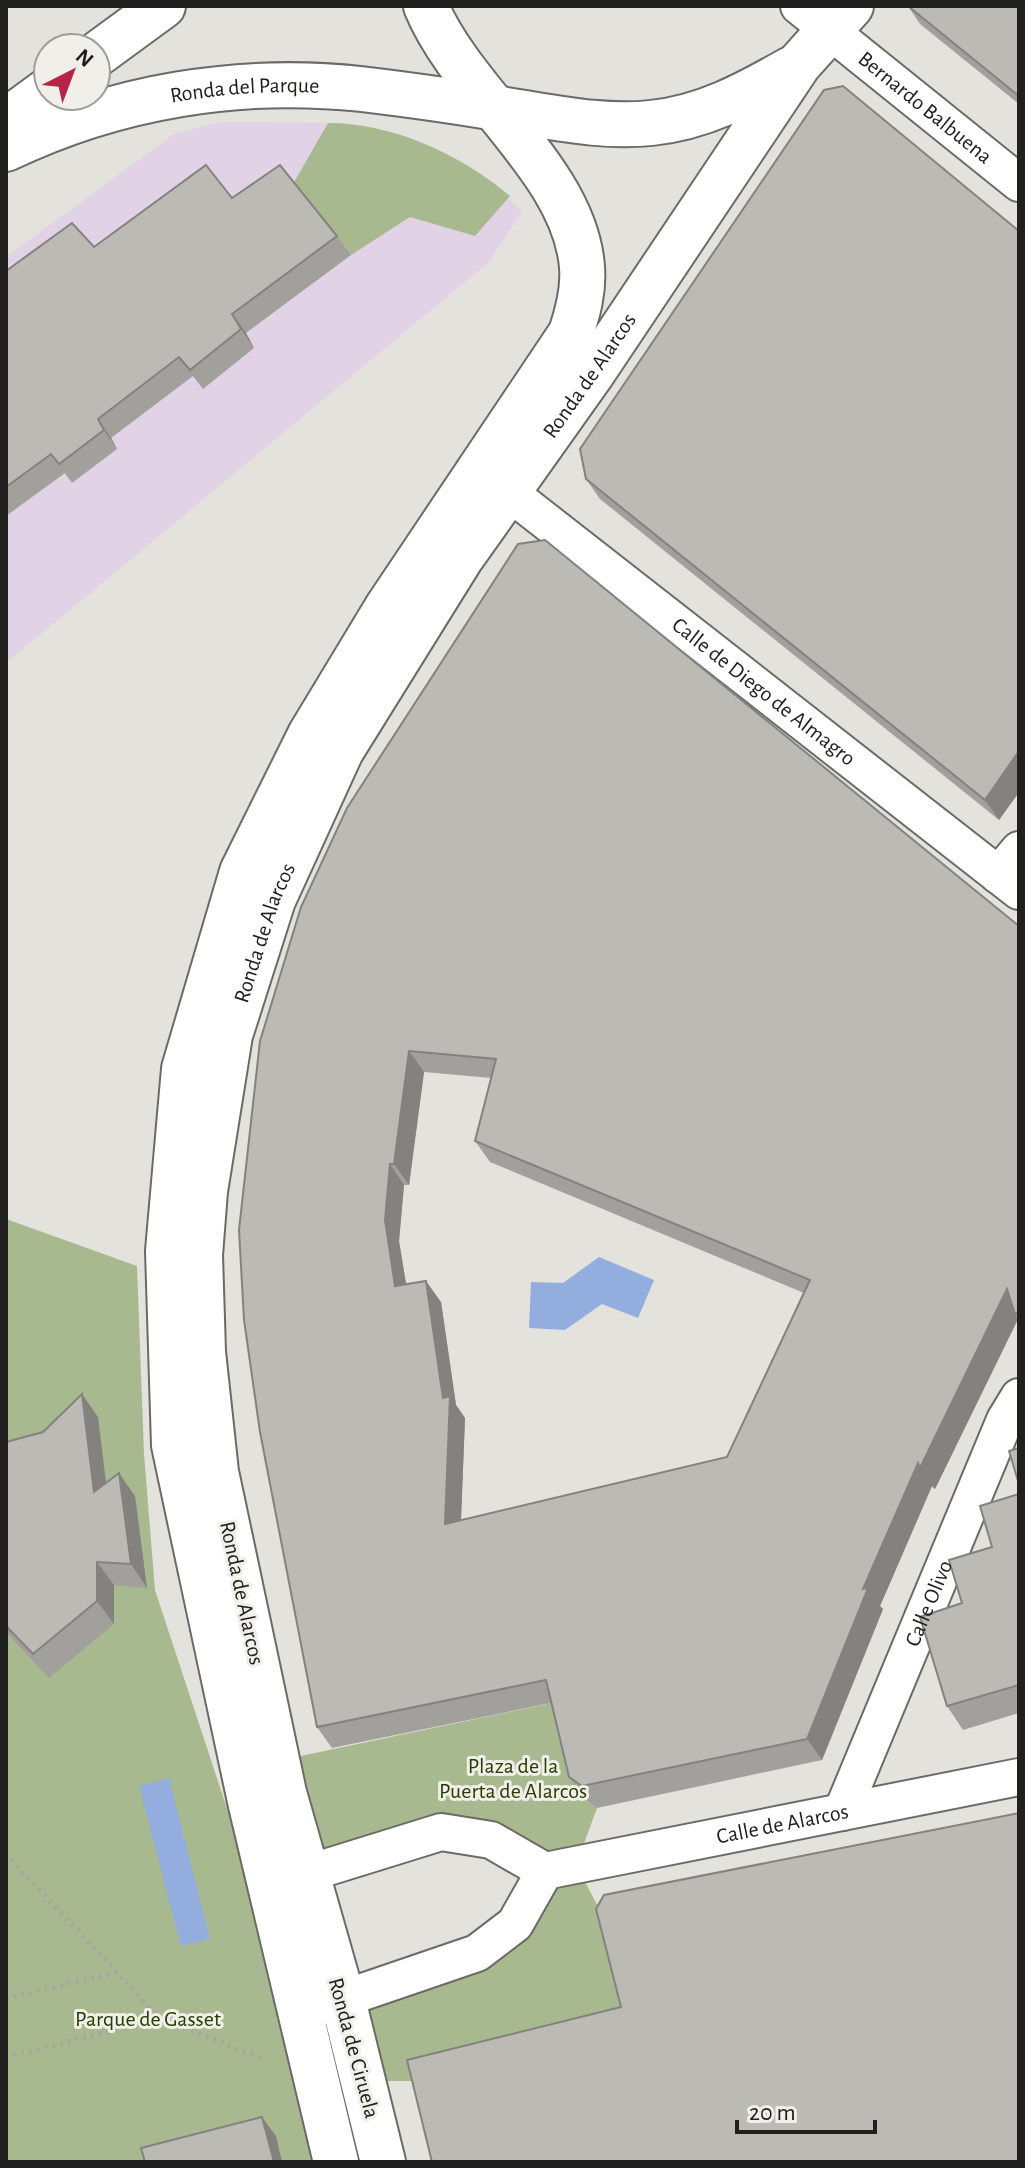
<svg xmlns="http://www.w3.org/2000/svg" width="1025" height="2168" font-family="'Alegreya Sans',sans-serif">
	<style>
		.education { fill: #e1d2e5 }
		.green { fill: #a8b990 }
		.water { fill: #93aede }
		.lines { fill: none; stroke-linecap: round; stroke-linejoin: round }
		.minor-casing { stroke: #6c6a66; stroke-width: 40 }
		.trunk-casing { stroke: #6c6a66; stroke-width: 48 }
		.path { stroke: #a5a4a0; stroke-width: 5; stroke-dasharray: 2 6; stroke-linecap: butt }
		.minor { stroke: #fff; stroke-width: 36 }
		.trunk { stroke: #fff; stroke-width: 44 }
		.wall { fill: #a1a09c; fill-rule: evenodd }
		.shaded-wall { fill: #83827f }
		.building { fill: #bbbab5; stroke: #83827f; stroke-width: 2; fill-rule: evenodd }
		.labels { text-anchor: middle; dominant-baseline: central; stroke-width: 6; stroke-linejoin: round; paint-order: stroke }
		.street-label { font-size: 22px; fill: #20201e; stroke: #f0efea }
		.park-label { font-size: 22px; fill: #2a3c00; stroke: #f0efea }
	</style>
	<rect width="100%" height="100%" fill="#e3e2dd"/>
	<!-- education -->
	<path class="education" d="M220,122l123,1 65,14 51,23 37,24 26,28 -33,50 -483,401v-406l168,-123z"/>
	<!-- green -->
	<g class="green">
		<path d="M328,123c66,0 133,32 182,73l-35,40 -65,-19 -59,38 -58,-71z"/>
		<path d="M6,1219l131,47 7,188 11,136 161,489 20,83h-330z"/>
		<path d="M561,1701l36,107 -21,57 34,64 22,85 -210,67h-37l-42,-81 172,-76 60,-59 -84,-25 -186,35 -28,-114z"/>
	</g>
	<!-- water -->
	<g class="water">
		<path d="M599,1257l55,23 -16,38 -36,-14 -37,26 -36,-2 2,-46 32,1z"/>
		<path d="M169,1778l41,161 -29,7 -42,-160z"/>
	</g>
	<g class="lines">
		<defs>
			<g id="minor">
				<path id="s1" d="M799,6l220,177"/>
				<path id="s2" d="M488,476l531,415"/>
				<path d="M998,875l21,-25"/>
				<path id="s3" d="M842,1812l163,-392 14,-23"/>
				<path id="s4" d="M545,1871l474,-94"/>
				<path d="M283,1881l158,-49 50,8 54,31"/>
				<path d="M316,2008l161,-55 38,-29 30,-53"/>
			</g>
			<g id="trunk">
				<path d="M96,55l67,-49"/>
				<path d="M6,121l42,-31"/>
				<path id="s5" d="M6,149c110,-53 234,-73 355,-60 50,6 101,13 151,22 46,7 92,17 139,12 52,-5 96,-29 140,-54"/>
				<path d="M336,2162l-86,-361 -76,-356 -6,-194 16,-182 58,-197 68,-137 78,-129 183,-273c7,-21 13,-43 11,-66 -7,-96 -120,-173 -156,-261"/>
				<path id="s6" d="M383,2162l-40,-162 -59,-207 -68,-321 -13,-120 -3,-97 5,-64 25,-156 43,-135 68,-149 120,-193 132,-186 206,-308 52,-58"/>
			</g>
		</defs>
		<!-- minor casing -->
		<use href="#minor" class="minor-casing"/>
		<!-- trunk casing -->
		<use href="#trunk" class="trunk-casing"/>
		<!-- path -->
		<g class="path">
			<path d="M6,1854l154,164"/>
			<path d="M6,1998l110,-25"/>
			<path d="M6,2057l154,-38 105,40"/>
		</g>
		<!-- minor -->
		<use href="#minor" class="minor"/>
		<!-- trunk -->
		<use href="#trunk" class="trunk"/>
	</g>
	<!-- wall -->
	<g class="wall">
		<path d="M908,6h111v98l-99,-80z"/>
		<path d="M232,198l105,38 14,19 -105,78 8,15 -51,41 -10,-13 -82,62 6,11 -45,34 -7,-10 -59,43v-245l88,-24z"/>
		<path d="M1019,231v561l-20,28 -399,-321 -14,-20z"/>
		<path d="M518,544l501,382v394l-1,-1 -83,170 -3,-3 -52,120 3,3 -61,151 -225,48 -13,-10 -15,-21 -18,-74 -219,45 -15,-21 -57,-295zM424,1072l67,6 -16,63 15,21 314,131 -77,164 -266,63 4,-102 -9,-13 -15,-103 -35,-18 -7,-43 5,-56h5z"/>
		<path d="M98,1417l8,66 29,13 12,92 -33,-3v39l-65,54 -43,-46v-190z"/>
		<path d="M1019,1494v219l-56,17 -16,-24 15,-103z"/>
	</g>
	<!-- shaded-wall -->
	<g class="shaded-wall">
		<path d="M232,314l14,19 8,15 -13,-19z"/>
		<path d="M98,419l13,19 6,11 -13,-19z"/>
		<path d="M1019,751v41l-20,28 -14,-20z"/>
		<path d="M409,1051l15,21 -15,113 -15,-21z"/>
		<path d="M390,1164l14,21 -5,56 11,67 -15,-22 -10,-66z"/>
		<path d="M426,1281l15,21 15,103 9,13 -5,127 -15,-21 -2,-126z"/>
		<path d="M1007,1289l8,25 3,5 -83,170 -3,-3 -52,120 3,3 -61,151 -15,-21 56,-150 55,-126z"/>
		<path d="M82,1394l16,23 12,99 -16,-24z"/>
		<path d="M119,1473l16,23 12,92 -16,-24z"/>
		<path d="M97,1562l17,23v39l-17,-23z"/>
		<path d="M262,2117l14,19 6,26h-8z"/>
	</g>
	<!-- building -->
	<g class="building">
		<path d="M908,6h111v90z"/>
		<path d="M843,86l176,145v520l-34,49 -399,-321 -6,-30 244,-359z"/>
		<path d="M206,165l26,33 48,-33 57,71 -105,78 9,15 -51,41 -11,-13 -81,62 6,11 -45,34 -8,-10 -45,33v-216l66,-48 22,24z"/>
		<path d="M545,540l474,386v385l-4,3 -8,-25 -87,179 -2,-5 -55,126 5,-1 -61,151 -225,47 -13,-9 -23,-97 -229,47 -57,-295 -16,-112 -5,-90 21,-189 41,-134 46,-99 171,-264zM409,1051l87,8 -21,82 335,139 -83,177 -282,67 5,-128 -7,2 -17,-117 -31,5 -10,-66 5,-56h4z"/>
		<path d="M82,1394l12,98 25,-19 12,91 -34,-2v39l-64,53 -27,-28v-184l37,-10z"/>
		<path d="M1019,1448v36l-10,-33z"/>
		<path d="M1019,1494v191l-72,21 -27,-89 42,-14 -13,-43 43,-13 -12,-41z"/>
		<path d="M1019,1813v349h-587l-25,-102 214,-53 -25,-98 8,-14z"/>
		<path d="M262,2117l12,45h-129l-4,-14z"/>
	</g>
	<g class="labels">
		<!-- street labels -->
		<g class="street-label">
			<text stroke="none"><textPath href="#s5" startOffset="248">Ronda del Parque</textPath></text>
			<text stroke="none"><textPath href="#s1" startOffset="162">Bernardo Balbuena</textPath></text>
			<text stroke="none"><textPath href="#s6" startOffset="1906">Ronda de Alarcos</textPath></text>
			<text stroke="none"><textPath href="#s2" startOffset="350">Calle de Diego de Almagro</textPath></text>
			<text stroke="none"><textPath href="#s6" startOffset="1258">Ronda de Alarcos</textPath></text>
			<text transform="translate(242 1593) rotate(78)">Ronda de Alarcos</text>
			<text stroke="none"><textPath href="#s3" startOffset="226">Calle Olivo</textPath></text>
			<text stroke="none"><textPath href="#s4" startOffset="242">Calle de Alarcos</textPath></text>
			<text transform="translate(354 2048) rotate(75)">Ronda de Ciruela</text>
		</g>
		<!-- park labels -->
		<g class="park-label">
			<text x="513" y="1766">Plaza de la<tspan x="513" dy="25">Puerta de Alarcos</tspan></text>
			<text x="148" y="2019">Parque de Gasset</text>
		</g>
	</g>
	<!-- border -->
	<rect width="1025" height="2168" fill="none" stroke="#20201e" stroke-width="16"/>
	<!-- north arrow -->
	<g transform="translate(72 72) rotate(42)"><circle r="38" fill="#f0efea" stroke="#9d9c98" stroke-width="2"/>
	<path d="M0-6L14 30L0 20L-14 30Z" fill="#b62545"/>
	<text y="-12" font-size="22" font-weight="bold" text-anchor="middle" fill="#20201e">N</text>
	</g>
	<!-- scale -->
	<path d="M737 2120v12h138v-12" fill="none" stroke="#20201e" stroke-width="4"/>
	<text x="749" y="2120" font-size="24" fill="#20201e" stroke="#f0efea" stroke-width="6" paint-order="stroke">20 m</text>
</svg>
